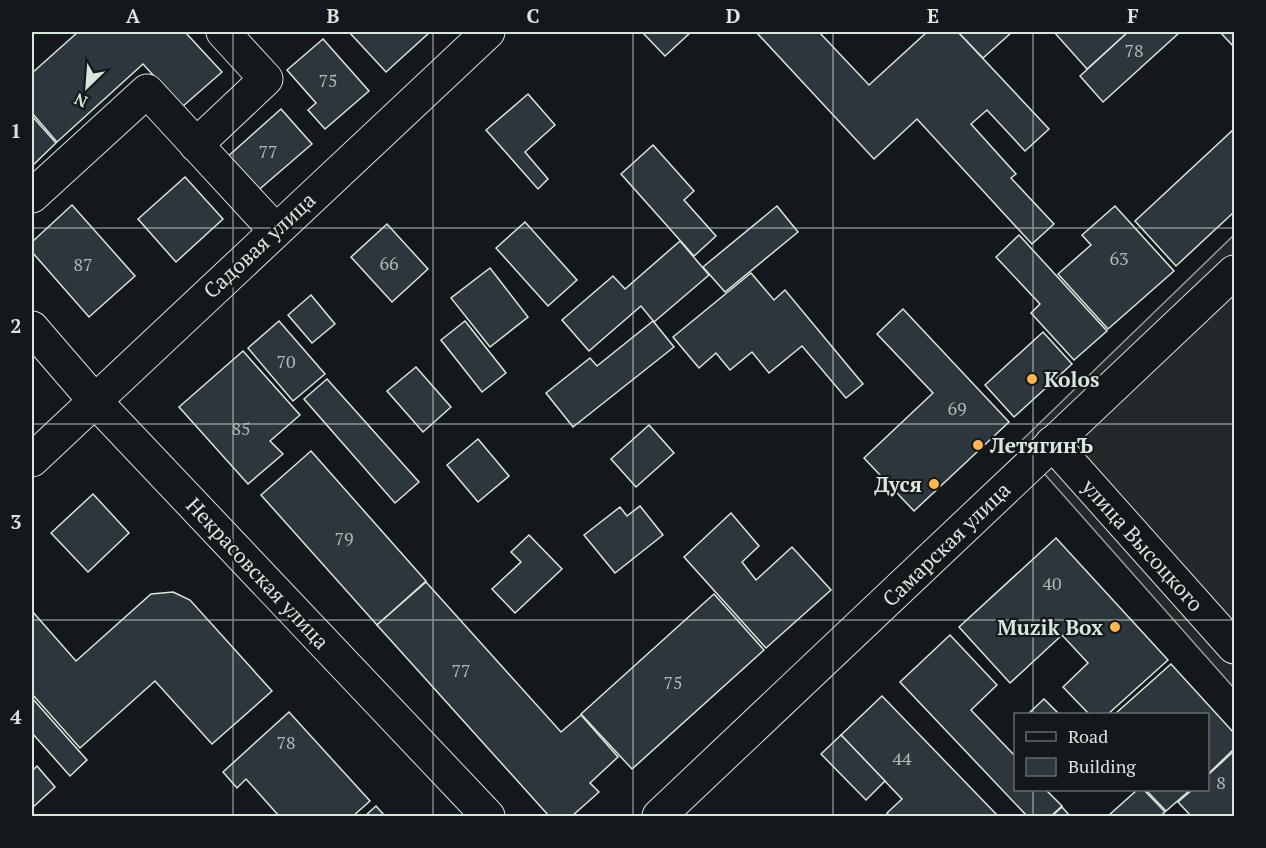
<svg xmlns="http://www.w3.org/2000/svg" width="1266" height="848" font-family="'PT Serif',serif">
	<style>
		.parking { fill: #24282b; stroke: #939e99; stroke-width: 1.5 }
		.building { fill: #2c363c; stroke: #d8e6dc; stroke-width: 1.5 }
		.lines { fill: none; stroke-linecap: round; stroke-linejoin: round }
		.minor-casing { stroke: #d8e6dc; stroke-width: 35 }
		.major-casing { stroke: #d8e6dc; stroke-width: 35 }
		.minor { stroke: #14181c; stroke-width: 33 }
		.major { stroke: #14181c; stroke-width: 33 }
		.grid { fill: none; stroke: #d8e6dc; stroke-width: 1.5; stroke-opacity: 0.55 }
		.poi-dot { fill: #ffb74d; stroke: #14181c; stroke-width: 2 }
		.labels { text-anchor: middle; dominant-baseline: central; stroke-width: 4.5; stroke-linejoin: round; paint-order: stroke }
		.number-label { font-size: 18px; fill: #adbab4 }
		.street-label { font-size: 21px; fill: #d8e6dc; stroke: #14181c }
		.poi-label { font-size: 21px; font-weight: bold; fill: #d8e6dc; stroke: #14181c; text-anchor: start }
		.neatline { fill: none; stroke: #d8e6dc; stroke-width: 2 }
		.grid-label { font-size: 20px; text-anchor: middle; font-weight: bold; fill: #d8e6dc }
	</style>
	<rect width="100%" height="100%" fill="#14181c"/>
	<!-- parking -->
	<path class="parking" d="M1234,235v453l-216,-244z"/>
	<!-- building -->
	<g class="building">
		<path d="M78,32h107l37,40 -40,35 -39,-43 -86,78 -25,-29v-40z"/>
		<path d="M349,32h81l-44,40z"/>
		<path d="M642,32h49l-26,24z"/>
		<path d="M756,32h63l50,53 58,-53h31l91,97 -24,22 -38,-41 -16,14 45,50 -5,4 43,46 -22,20 -115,-125 -43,40z"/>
		<path d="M963,32h49l-29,26 -23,-24z"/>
		<path d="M1054,32h74l-41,37z"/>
		<path d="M1128,32h52l-77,70 -23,-26z"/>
		<path d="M1220,32h14v15z"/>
		<path d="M323,39l46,52 -44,38 -17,-19 8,-7 -29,-33z"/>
		<path d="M528,94l27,31 -30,27 23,27 -10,10 -52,-59z"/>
		<path d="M281,109l31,35 -57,49 -30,-34z"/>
		<path d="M32,116l24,27 -24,23z"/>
		<path d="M1234,129v83l-58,54 -41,-45z"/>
		<path d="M653,145l41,46 -10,9 32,36 -22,20 -73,-82z"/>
		<path d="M185,177l38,42 -47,43 -38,-43z"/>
		<path d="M72,205l63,71 -46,41 -57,-65v-10z"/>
		<path d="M777,206l21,26 -73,60 -22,-25z"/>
		<path d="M1115,206l59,65 -66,58 -50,-55 33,-29 -9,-10z"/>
		<path d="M525,222l52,58 -29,26 -52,-58z"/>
		<path d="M387,224l41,45 -36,33 -41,-45z"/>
		<path d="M1019,235l88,96 -33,29 -43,-47 9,-9 -44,-47z"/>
		<path d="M680,241l29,34 -55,47 -13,-16 -52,45 -27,-31 51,-44 12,13z"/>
		<path d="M490,268l38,49 -38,30 -39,-49z"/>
		<path d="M751,273l23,27 11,-10 78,94 -17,14 -44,-52 -33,27 -17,-21 -22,18 -14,-17 -17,15 -26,-31z"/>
		<path d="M311,295l24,29 -23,19 -24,-28z"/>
		<path d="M903,309l106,113 -95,89 -50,-53 69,-65 -56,-59z"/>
		<path d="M279,321l46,53 -32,27 -45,-53z"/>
		<path d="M465,321l41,52 -24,19 -41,-52z"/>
		<path d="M653,321l21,26 -101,80 -27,-34 44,-35 7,8z"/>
		<path d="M1043,332l29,32 -58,53 -29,-32z"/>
		<path d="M243,351l57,64 -30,26 13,13 -35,30 -69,-77z"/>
		<path d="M416,367l35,40 -28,25 -36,-41z"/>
		<path d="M327,379l92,103 -24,21 -91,-104z"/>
		<path d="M649,425l25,28 -38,34 -25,-28z"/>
		<path d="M478,439l31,37 -31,26 -31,-37z"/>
		<path d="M311,451l115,130 -49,44 -116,-130z"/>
		<path d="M93,494l36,39 -41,39 -37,-39z"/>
		<path d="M640,506l23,29 -48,38 -31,-38 36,-28 7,9z"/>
		<path d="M731,513l28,33 -17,16 14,18 36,-33 39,43 -65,58 -82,-91z"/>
		<path d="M529,535l33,34 -47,44 -23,-24 29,-27 -10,-10z"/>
		<path d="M1056,538l112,122 -60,54h-19l-26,-27 25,-24 -26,-28 -52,48 -51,-56z"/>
		<path d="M426,582l135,150 20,-17 37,42 -28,26 9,9 -27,24h-23l-172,-191z"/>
		<path d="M173,592l17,8 82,91 -60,53 -57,-63 -75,67 -48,-54v-83l44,50 75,-67z"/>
		<path d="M714,594l50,56 -132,119 -51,-55z"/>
		<path d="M950,635l47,50 -26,25 45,47v33h30l16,16 -11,10h-24l-127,-134z"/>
		<path d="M1171,664l63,69v16l-26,25v-60h-93z"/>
		<path d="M882,696l116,120h-108l-3,-3 15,-14 -61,-64z"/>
		<path d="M32,698l55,62 -17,16 -38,-43z"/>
		<path d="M1044,699l15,15h-31z"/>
		<path d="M289,712l81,89 -17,15h-74l-33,-37 -9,9 -14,-16z"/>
		<path d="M841,735l44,46 -19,19 -45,-46z"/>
		<path d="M1234,751v65h-43l-13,-14 14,-12h16v-15z"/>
		<path d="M37,766l18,21 -23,21v-37z"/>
		<path d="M1137,790h7l21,22 -5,4h-52z"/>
		<path d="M1146,790h44l-24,21z"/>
		<path d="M376,806l9,10h-20z"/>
		<path d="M1062,807l8,9h-18z"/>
	</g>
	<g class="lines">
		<defs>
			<g id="minor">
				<path d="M196,145l70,-66 -43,-47"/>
				<path d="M32,196l115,-105 128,139"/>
				<path d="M32,328l63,73 393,415"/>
				<path d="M1052,443l182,204"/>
				<path d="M32,460l456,-428"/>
			</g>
			<path id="major" d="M659,816l575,-544"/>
		</defs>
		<!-- minor casing -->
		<use href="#minor" class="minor-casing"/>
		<!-- major casing -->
		<use href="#major" class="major-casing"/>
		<!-- minor -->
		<use href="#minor" class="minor"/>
		<!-- major -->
		<use href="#major" class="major"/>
	</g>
	<!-- grid -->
	<path class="grid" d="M233,32v784M433,32v784M633,32v784M833,32v784M1033,32v682M32,228h1202M32,424h1202M32,620h1202M1033,790v26"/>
	<!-- markers -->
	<g class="poi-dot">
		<circle cx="1032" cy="379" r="6"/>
		<circle cx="978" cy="445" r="6"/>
		<circle cx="934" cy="484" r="6"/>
		<circle cx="1115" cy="627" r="6"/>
	</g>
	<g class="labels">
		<!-- number labels -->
		<g class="number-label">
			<text x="1134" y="50">78</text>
			<text x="328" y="80">75</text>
			<text x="268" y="151">77</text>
			<text x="1119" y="258">63</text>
			<text x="389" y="263">66</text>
			<text x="83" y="264">87</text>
			<text x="286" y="361">70</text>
			<text x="957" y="408">69</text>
			<text x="241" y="428">85</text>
			<text x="344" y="538">79</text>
			<text x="1052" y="583">40</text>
			<text x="461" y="670">77</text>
			<text x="673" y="682">75</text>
			<text x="286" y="742">78</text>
			<text x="902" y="758">44</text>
			<text x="1221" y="782">8</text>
		</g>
		<!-- street labels -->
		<g class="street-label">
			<text transform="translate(259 245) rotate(-43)">Садовая улица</text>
			<text transform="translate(946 544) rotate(-44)">Самарская улица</text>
			<text transform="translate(1143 545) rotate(48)">улица Высоцкого</text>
			<text transform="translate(258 573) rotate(47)">Некрасовская улица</text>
		</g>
		<!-- poi labels -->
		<g class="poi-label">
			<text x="1044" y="379">Kolos</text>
			<text x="990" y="445">ЛетягинЪ</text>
			<text x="922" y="484" text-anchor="end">Дуся</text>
			<text x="1103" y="627" text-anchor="end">Muzik Box</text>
		</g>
	</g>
	<!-- border -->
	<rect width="1266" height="848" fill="none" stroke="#14181c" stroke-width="66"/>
	<!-- legend -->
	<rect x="1014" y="713" width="195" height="78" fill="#14181c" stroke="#626a69" stroke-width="1.5"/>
	<rect x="1026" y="732" width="30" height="9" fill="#14181c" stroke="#626a69" stroke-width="1.5"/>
	<text x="1068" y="743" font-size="18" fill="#d8e6dc">Road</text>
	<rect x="1026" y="758" width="30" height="18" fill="#2c363c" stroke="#626a69" stroke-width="1.5"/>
	<text x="1068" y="773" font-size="18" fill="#d8e6dc">Building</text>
	<!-- north arrow -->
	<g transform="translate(87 87) rotate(205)" stroke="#14181c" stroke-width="4.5" paint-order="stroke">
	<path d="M0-4.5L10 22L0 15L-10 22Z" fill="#d8e6dc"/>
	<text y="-9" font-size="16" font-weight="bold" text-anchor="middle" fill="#d8e6dc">N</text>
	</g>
	<rect x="33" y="33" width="1200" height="782" class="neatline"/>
	<g class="grid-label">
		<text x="133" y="23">A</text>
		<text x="333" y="23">B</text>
		<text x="533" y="23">C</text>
		<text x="733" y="23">D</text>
		<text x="933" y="23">E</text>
		<text x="1133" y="23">F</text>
		<text x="16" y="138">1</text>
		<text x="16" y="333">2</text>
		<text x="16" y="529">3</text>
		<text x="16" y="724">4</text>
	</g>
</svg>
